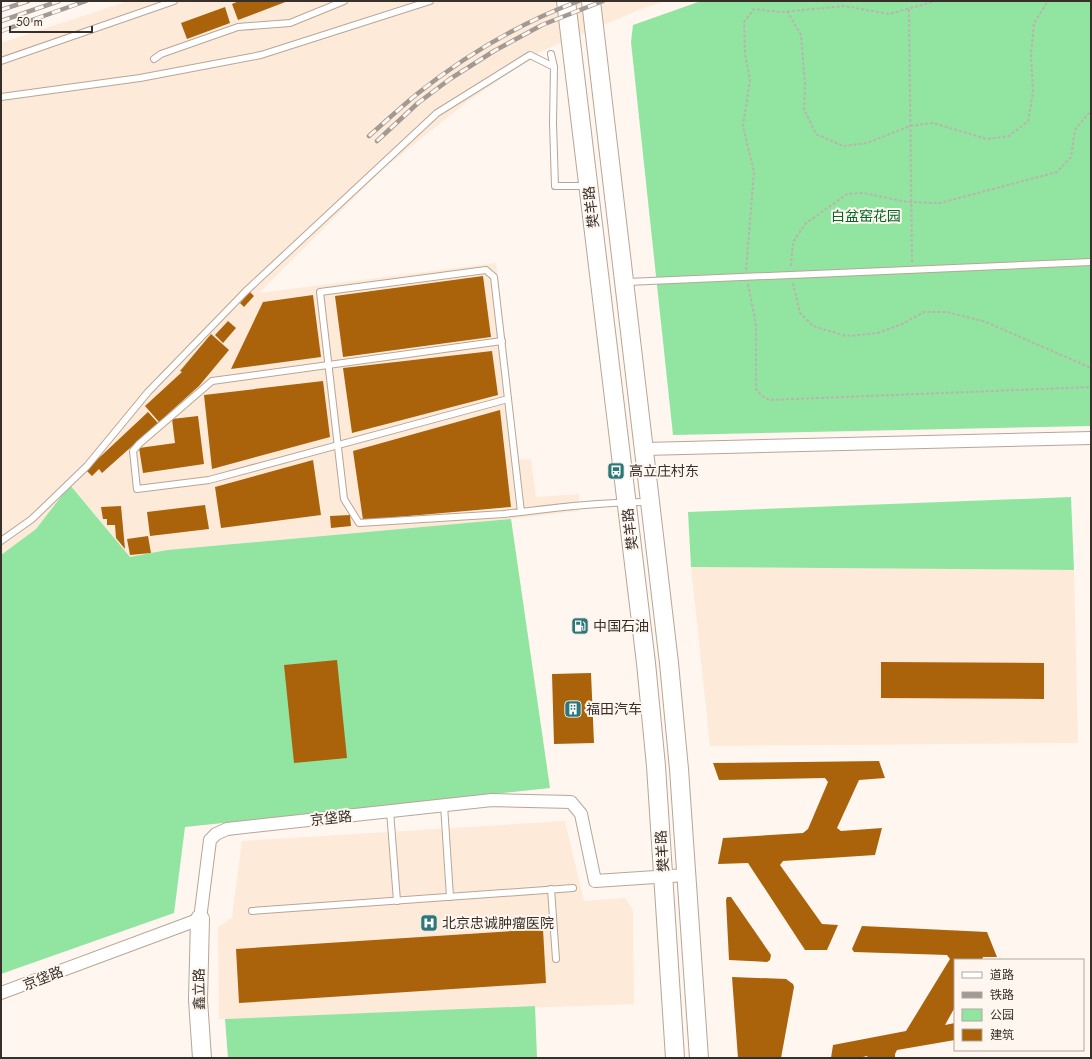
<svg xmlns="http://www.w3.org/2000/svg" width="1092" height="1059" font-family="Jost,'Noto Sans SC',sans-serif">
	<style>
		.built { fill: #feead9 }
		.green { fill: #91e5a0 }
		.building { fill: #aa630b }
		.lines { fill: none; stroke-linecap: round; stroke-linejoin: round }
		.lane-casing { stroke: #b7a697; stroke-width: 8 }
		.street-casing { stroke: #b7a697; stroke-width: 14 }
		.secondary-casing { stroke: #b7a697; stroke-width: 20 }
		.path { stroke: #bbb3ad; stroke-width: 2; stroke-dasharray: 3 2; stroke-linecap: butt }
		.lane { stroke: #fff; stroke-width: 6 }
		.street { stroke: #fff; stroke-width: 12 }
		.secondary { stroke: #fff; stroke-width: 18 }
		.rail-casing { stroke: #a19993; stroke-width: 4.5 }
		.rail { stroke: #fef6ef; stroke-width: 3; stroke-dasharray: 9; stroke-linecap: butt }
		.labels { text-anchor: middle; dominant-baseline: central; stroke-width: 4; stroke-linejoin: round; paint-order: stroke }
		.street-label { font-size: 14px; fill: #37302a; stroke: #fef6ef }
		.park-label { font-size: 14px; fill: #04672a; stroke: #fef6ef }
		.poi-label { font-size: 14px; fill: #37302a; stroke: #fef6ef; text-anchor: start }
	</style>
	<rect width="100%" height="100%" fill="#fef6ef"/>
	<!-- built -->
	<g class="built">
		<path d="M128,1h537l-24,8 -101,43 -72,49 -85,68 -124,124 237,-30 21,197 14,-1 5,38 43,-3v17l-68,8 -344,31 -37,7 -60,-72 -34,44 -35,26v-512z"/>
		<path d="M691,567l383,3 4,173 -368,3z"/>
		<path d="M565,821l19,80 41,-3 8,12 1,94 -415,15 -1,-92 14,-9 10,-77z"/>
	</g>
	<!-- green -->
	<g class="green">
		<path d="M701,1h390v425l-418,9 -42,-393 2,-17z"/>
		<path d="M70,485l60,72 37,-7 344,-31 39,269 -365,39 -11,86 -173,61v-419l35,-26z"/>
		<path d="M1071,497l3,73 -383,-3 -3,-55z"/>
		<path d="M535,1006l2,52h-309l-3,-39z"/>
	</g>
	<!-- building -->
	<g class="building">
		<path d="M239,1h49l-50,19 -6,-16z"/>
		<path d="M225,7l5,16 -43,16 -6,-16z"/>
		<path d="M483,276l8,61 -148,20 -8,-61z"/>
		<path d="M250,292l4,4 -10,11 -4,-4z"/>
		<path d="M313,295l8,62 -90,12 32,-67z"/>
		<path d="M228,321l8,7 -13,15 -8,-8z"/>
		<path d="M211,334l18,16 -30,36 -40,36 -14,-16 37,-34 -2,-1z"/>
		<path d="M492,351l6,44 -146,38 -9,-65z"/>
		<path d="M323,381l7,56 -118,32 -8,-74z"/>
		<path d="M500,410l11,97 -148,13 -10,-69z"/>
		<path d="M148,412l10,11 -56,50 -3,-4 -7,7 -6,-6z"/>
		<path d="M198,416l6,48 -61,9 -4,-25 36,-5 -3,-24z"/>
		<path d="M313,460l8,55 -100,13 -6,-41z"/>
		<path d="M205,505l4,24 -59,7 -3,-24z"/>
		<path d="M121,506l4,43 -9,-11 -1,-13h-8v-6h-4l-2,-12z"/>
		<path d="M350,515l1,11 -20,2 -1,-12z"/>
		<path d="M148,536l3,17 -21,2 -3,-16z"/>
		<path d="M337,660l10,98 -53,5 -10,-98z"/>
		<path d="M881,662l163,1v36l-163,-1z"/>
		<path d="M591,673l3,70 -40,1 -2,-70z"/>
		<path d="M879,761l6,17 -26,2 -22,48 4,3 41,-3 -7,27 -92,6 -3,4 42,59 16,1 -11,25h-22l-57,-87 -30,1 5,-26 80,-5 5,-4 20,-47 -3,-4 -106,2 -6,-17z"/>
		<path d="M727,897h4l40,58 -1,5 -3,2 -38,-2 -3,-60z"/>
		<path d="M862,926l125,6 10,25h-14l-1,3h-27v47l-10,18 10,-2v17l-58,10 -2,4v4h-27l-1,-2 -8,2h-28l2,-13 73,-14 44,-72 -3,-4 -93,-3 -2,-3z"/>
		<path d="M543,929l3,54 -307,20 -3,-54z"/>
		<path d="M732,977l54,2 7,5 1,3 -13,71h-43z"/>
	</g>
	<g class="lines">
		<defs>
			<g id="lane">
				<path d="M551,54l3,13 -1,56 2,63h32"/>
				<path d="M154,59l7,-5 77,-27 52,-4 54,-22"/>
				<path d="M1,61l173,-60"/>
				<path d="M1,97l139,-19 121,-23 169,-54"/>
				<path d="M627,282l464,-20"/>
				<path d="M502,341l-290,40 -73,63 -6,7 4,38 72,-9 299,-81"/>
				<path d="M521,512l-27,-235 -8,-7 -166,22 24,207 15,24 145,-9c49,-6 96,-12 145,-12"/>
				<path d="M1,541l31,-22 55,-53 61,-74 98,-101 191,-178 93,-58 24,12"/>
				<path d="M444,805l6,92"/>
				<path d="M390,811l7,90"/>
				<path d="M551,889l5,70"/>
				<path d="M252,911l321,-23"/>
			</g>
			<g id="street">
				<path d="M644,449l447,-11"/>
				<path d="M1,993l199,-74 10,-79 6,-6 11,-5 265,-29 79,2 10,12 14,67 91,-6"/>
			</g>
			<g id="secondary">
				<path d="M566,1l80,662 10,103 19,292"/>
				<path d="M591,1l78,662 10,106 20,289"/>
				<path d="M200,919l-2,81 4,58"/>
			</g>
		</defs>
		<!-- lane casing -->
		<use href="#lane" class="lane-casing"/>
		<!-- street casing -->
		<use href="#street" class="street-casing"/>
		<!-- secondary casing -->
		<use href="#secondary" class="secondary-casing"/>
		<!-- path -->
		<g class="path">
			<path d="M909,9l3,253"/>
			<path d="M787,11l14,24 4,49 -1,25 12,25 27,12 24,-3 43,-17 23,-3 54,16 22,-3 19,-15 5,-29 -2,-37 3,-32 14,-22"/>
			<path d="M791,266l2,-24 12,-18 42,-30 17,-1 43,9 33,1 117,-31 14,-15 4,-27 13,-16 3,-1"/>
			<path d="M746,270l8,-98 -11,-46 7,-46 -5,-26 -1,-32 10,-13 28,3 62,-6 45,8 47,-13"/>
			<path d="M793,283l7,30 13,13 33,10 32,-3 24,-9 22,-12h23l39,10 105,46"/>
			<path d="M748,284l8,41v64l6,7 7,4 322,-13"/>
		</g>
		<!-- lane -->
		<use href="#lane" class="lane"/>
		<!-- street -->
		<use href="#street" class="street"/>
		<!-- secondary -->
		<use href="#secondary" class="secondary"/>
		<defs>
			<g id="rail">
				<path d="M1,10l27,-9"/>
				<path d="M1,21l58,-20"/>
				<path d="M1,31l85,-30"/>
				<path d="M369,136c16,-14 32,-29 48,-42 49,-39 103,-71 162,-93"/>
				<path d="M377,141l41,-38 32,-24 44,-28 48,-26 61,-24"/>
			</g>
		</defs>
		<!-- rail casing -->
		<use href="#rail" class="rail-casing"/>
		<!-- rail -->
		<use href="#rail" class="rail"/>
	</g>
	<!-- icons -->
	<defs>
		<symbol id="bus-square" viewBox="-11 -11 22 22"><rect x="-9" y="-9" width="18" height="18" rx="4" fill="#2d7778" stroke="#fef6ef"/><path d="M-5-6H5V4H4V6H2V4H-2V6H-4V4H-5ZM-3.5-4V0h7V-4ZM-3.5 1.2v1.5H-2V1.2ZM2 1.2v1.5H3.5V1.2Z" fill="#fff"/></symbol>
		<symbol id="fuel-square" viewBox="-11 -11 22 22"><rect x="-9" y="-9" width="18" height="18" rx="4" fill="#2d7778" stroke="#fef6ef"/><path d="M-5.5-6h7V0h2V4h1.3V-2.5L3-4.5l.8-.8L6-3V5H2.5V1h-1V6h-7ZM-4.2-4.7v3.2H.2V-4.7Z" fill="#fff"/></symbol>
		<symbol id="building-square" viewBox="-11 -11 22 22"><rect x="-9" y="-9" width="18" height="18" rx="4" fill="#2d7778" stroke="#fef6ef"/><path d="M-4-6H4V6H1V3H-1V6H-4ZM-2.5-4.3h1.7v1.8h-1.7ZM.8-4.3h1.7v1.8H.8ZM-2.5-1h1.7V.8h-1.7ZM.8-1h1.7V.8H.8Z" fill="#fff"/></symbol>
		<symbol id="hospital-square" viewBox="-11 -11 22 22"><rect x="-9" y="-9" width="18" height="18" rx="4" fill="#2d7778" stroke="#fef6ef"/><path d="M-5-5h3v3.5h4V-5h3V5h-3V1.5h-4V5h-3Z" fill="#fff"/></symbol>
	</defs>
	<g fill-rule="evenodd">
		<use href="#bus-square" x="606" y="461" width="20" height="20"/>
		<use href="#fuel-square" x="570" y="616" width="20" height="20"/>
		<use href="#building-square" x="563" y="699" width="20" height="20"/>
		<use href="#hospital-square" x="419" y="913" width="20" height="20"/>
	</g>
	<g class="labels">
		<!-- street labels -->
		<g class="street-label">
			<text transform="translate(591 207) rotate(-97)">樊羊路</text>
			<text transform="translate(630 529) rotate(-97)">樊羊路</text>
			<text transform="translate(331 818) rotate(-6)">京垡路</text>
			<text transform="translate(662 851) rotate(-94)">樊羊路</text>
			<text transform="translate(43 978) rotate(-21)">京垡路</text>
			<text transform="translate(199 989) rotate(-91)">鑫立路</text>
		</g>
		<!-- park labels -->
		<g class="park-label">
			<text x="866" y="216">白盆窑花园</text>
		</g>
		<!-- poi labels -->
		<g class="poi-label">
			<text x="629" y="471">高立庄村东</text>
			<text x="593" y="626">中国石油</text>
			<text x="586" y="709">福田汽车</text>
			<text x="442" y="923">北京忠诚肿瘤医院</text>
		</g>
	</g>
	<!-- border -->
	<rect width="1092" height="1059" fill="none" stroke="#37302a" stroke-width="4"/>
	<!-- legend -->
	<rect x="954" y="959" width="130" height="92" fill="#fef6ef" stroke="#aea7a0"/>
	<rect x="962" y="972" width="20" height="6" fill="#ffffff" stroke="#aea7a0"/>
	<text x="990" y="979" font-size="12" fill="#37302a">道路</text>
	<rect x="962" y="992" width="20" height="6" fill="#a19993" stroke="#aea7a0"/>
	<text x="990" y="999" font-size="12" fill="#37302a">铁路</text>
	<rect x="962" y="1009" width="20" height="12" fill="#91e5a0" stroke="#aea7a0"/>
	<text x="990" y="1019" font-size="12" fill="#37302a">公园</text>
	<rect x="962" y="1029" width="20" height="12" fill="#aa630b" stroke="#aea7a0"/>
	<text x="990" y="1039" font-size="12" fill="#37302a">建筑</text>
	<!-- scale -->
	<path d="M10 26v6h82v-6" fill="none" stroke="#37302a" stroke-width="2"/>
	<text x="16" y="26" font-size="12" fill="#37302a" stroke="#fef6ef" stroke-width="3" paint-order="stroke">50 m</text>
</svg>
